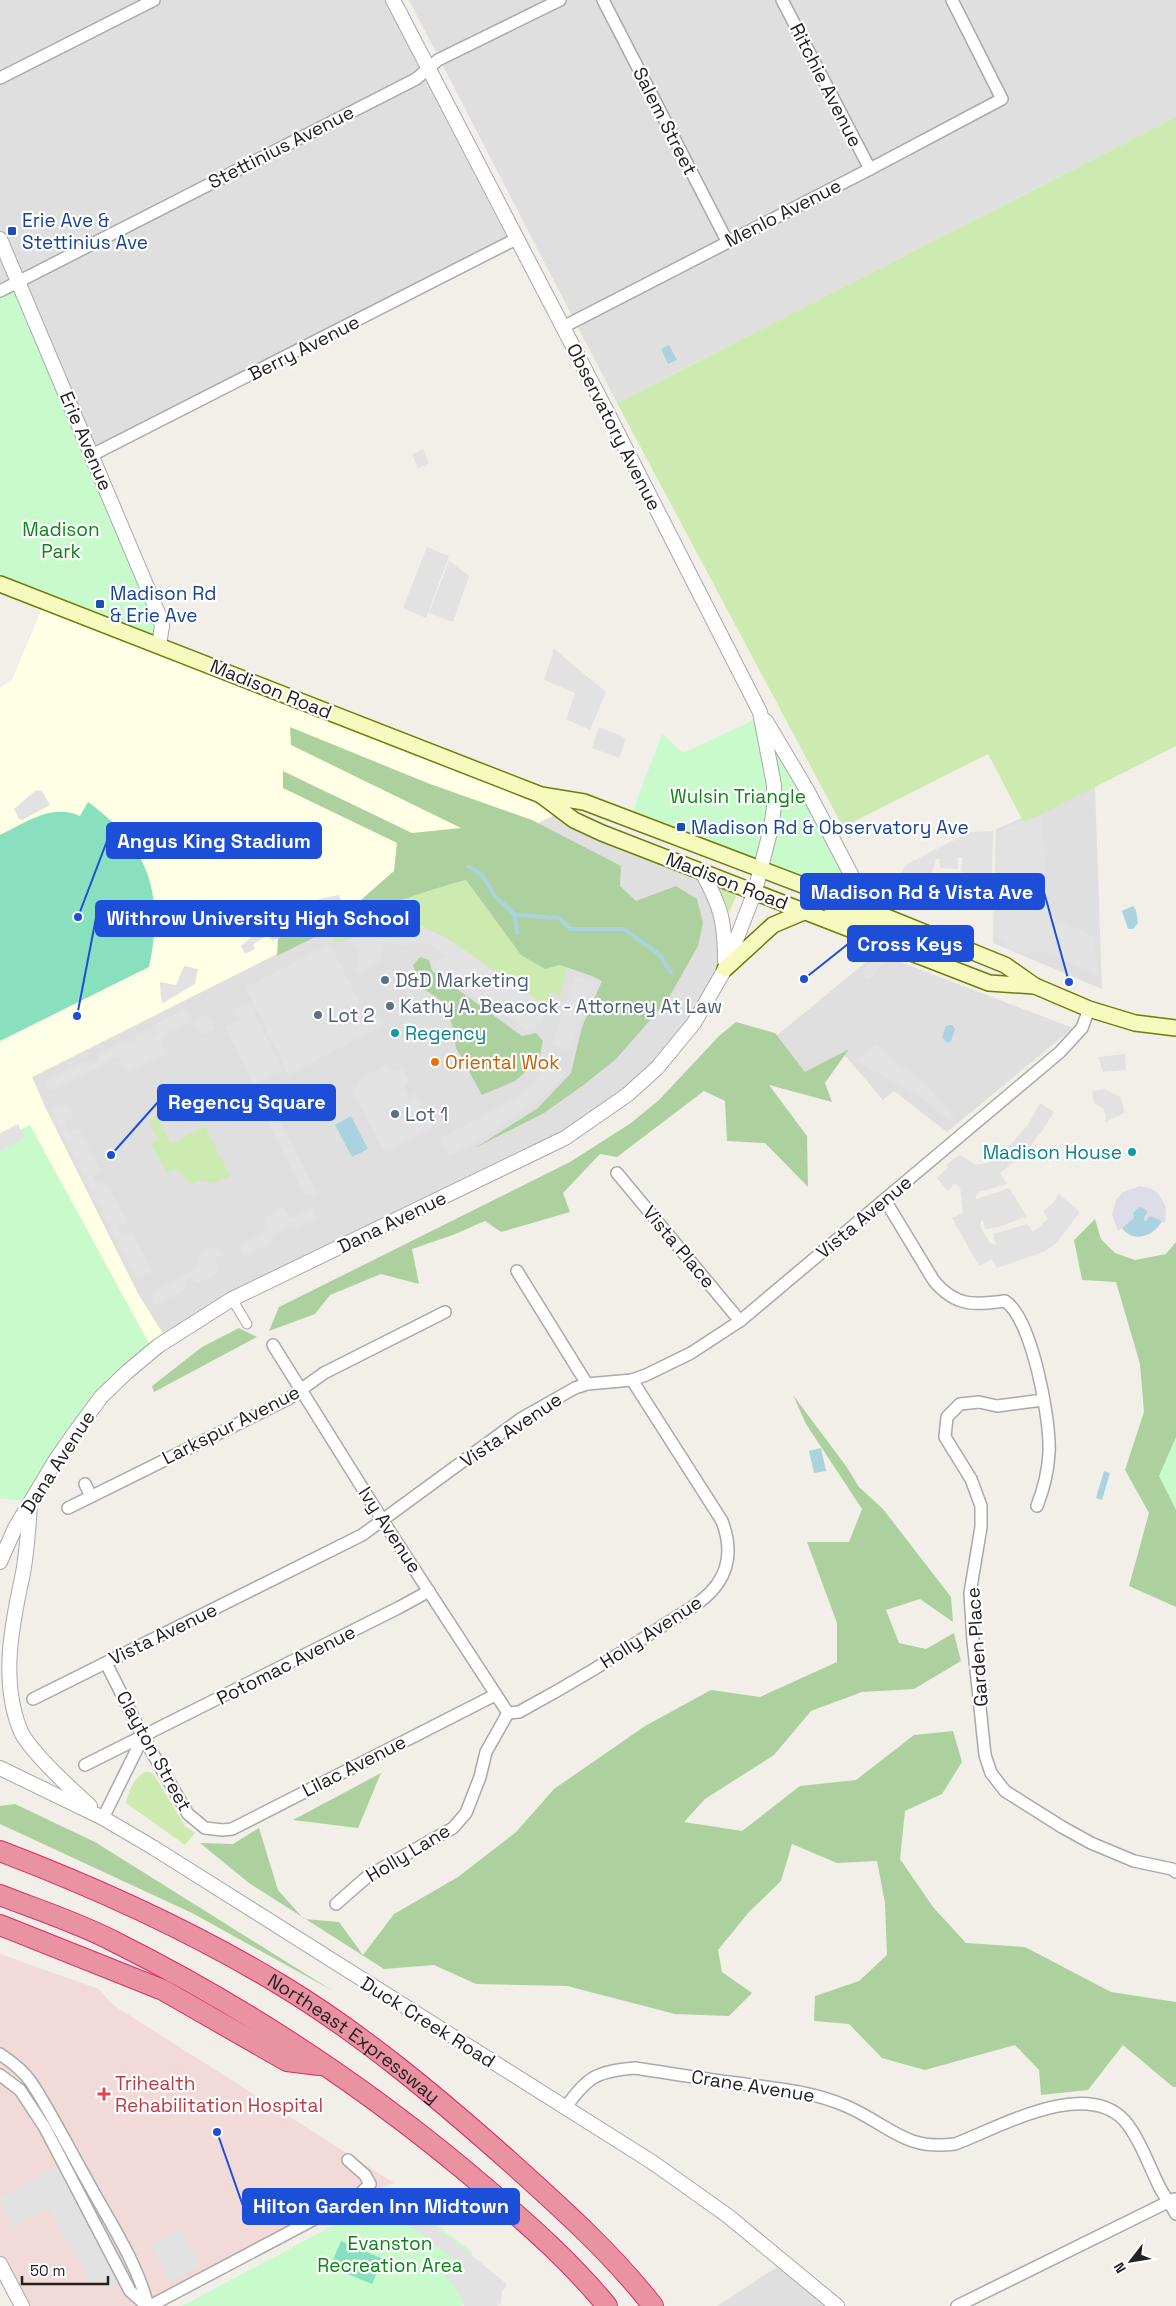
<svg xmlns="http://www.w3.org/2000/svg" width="1176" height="2306" font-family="'Space Grotesk',sans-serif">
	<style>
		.residential { fill: #e0dfdf }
		.commercial { fill: #f2dad9 }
		.education { fill: #ffffe5 }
		.grass { fill: #cdebb0 }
		.forest { fill: #add19e }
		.park { fill: #c8facc }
		.pitch { fill: #88e0be }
		.parking { fill: #e2e2e2 }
		.plaza { fill: #dddde8 }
		.water { fill: #aad3df }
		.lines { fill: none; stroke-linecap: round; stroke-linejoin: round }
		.stream { stroke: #aad3df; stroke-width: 4 }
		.pedestrian-casing { stroke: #a9a9a9; stroke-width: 11 }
		.minor-casing { stroke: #a9a9a9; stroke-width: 14 }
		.tertiary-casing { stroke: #a9a9a9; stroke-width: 16 }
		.secondary-casing { stroke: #707d05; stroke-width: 18 }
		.motorway-casing { stroke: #dc2a67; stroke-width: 22 }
		.pedestrian { stroke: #fff; stroke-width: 9 }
		.minor { stroke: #fff; stroke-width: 11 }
		.tertiary { stroke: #fff; stroke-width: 14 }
		.secondary { stroke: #f7fabf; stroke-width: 15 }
		.motorway { stroke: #e892a2; stroke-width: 20 }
		.transit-dot { fill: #1a4fb4; stroke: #fff; stroke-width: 2 }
		.service-dot { fill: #5c6f8a; stroke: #fff; stroke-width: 2 }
		.culture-dot { fill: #0f9aa8; stroke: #fff; stroke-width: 2 }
		.food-dot { fill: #e8710a; stroke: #fff; stroke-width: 2 }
		.health-dot { fill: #e0444e; stroke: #fff; stroke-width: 2 }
		.labels { text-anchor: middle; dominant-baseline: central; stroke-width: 4.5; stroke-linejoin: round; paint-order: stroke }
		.street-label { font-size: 19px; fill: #222; stroke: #fff }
		.transit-label { font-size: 19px; fill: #164399; stroke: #fff; text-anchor: start }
		.park-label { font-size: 19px; fill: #0c8416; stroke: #fff }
		.service-label { font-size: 19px; fill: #4e5e75; stroke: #fff; text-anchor: start }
		.culture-label { font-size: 19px; fill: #0d838f; stroke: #fff; text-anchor: start }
		.food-label { font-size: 19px; fill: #c56008; stroke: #fff; text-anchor: start }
		.health-label { font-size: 19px; fill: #be3a42; stroke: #fff; text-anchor: start }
		.leader { fill: none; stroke: #1d4ed8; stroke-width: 2 }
		.callout-dot { fill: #1d4ed8; stroke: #fff; stroke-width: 2 }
		.callout { fill: #1d4ed8; stroke: #1d4ed8; stroke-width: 2 }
		.callout-label { font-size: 20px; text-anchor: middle; font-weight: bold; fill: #fff }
	</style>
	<rect width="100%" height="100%" fill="#f2efe9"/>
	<!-- residential -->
	<g class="residential">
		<path d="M0,0h393l123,239 -424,216 -92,-164z"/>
		<path d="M409,0h767v117l-559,286z"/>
		<path d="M1095,787l7,202 -109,-46 3,-114z"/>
		<path d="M562,811l140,61 16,30 7,67 -50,79 -94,79 -414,213 -29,-46 -93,-187 -13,-30z"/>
		<path d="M877,953l196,75 -126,104 -53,-41 -11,9 -41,-48 -34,25 -33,-40z"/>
		<path d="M785,2262l52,44h-120z"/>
	</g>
	<!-- commercial -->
	<path class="commercial" d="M0,1954l99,35 14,16 281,178 -36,13 -208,110h-128l-22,-42z"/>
	<!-- education -->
	<path class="education" d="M45,601l517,210 -530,266 13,30 93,187 29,46 -14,11 -123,-226 -30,15v-453l12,-7z"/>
	<!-- grass -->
	<g class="grass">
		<path d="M1176,117v629l-152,77 -36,-69 -145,73 -226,-424z"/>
		<path d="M466,880l55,75 24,14 15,-4 8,2 -8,29 -10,-6 -3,17 -102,-70 -69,-11 -26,13 -16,4v-9c38,-29 87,-43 132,-54z"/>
		<path d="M718,886l19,8 -8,19z"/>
		<path d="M156,1115l15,29 34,-18 25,50 -17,8 -11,-4 -10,5 -16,-16 -9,4 -16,-28 7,-5 -8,-18z"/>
		<path d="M145,1772h5l4,3 31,51 10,7 -10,12 -59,-42c2,-11 9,-27 19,-31z"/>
	</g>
	<!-- forest -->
	<g class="forest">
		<path d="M290,727l140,57 102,36 89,46 -1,20 16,15 40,-15 21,13 6,24 -5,23 -31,55 -51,58 -31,25 -41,29 -69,35 63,-40 33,-35 11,-46 20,-46 -10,-5 -32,-11 -15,4 -24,-14 -55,-75c-67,17 -128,45 -189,76l1,-18 76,-32 40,-35 3,-28 -114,-55v-17l129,62 49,-5 -170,-83z"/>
		<path d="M420,957l9,3 3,11 90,65 14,-3 7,8 -4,19 -24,21 -33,14 -26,-47 -4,-24 -9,-22 -22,-15 -8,-22z"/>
		<path d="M736,1022l39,11 30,39 44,-23 -24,34 7,19 -63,-17 38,51 1,51 -43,-44 -38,-2 -2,-40 -21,-10 -87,66 -17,-3 -37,39 7,19 -69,20 -16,-11 -32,14 -41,14 7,35 -38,-10 -51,21 -15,19 -46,17 10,-24 291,-145 61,-39 28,-23 60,-64z"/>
		<path d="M1095,1219l6,20 14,14 20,7 31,-6 10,-12v365l-47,-21 20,-73 -24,-43 19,-58 -4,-48 -24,-82 -34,-2 -8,-40z"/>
		<path d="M239,1328l18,9 -103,55 -2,-6 50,-39z"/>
		<path d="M793,1395l53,71 13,21 24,22 68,88 2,25 -33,-23 -34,11 13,33 27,6 28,-16 7,28 -47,28 -52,3 -51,19 -37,44 -69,44 -21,23 58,9 58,-45 56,-6 58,-45 39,-4 9,31 -20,32 -37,17 -5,48 33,48 33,36 59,4 86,45 65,10v85h-3l-50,-42 -35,45 -47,5 -2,-25 -24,-25 -90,25 -43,-12 -33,-34 -35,-3 1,-25 44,-15 28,-26 -2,-52 -8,-42 -40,2 -45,-19 -11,37 -32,31 -31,38 4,22 30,21 -23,23 -54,-2 -108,-28 -91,-2 -42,-19 -50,4 -135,-86 -49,-40 33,1 26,-16 19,62 26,29 35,3 24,33 31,-41 64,-37 58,-45 38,-43 91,-63 66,-36 49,7 77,-35v-39l-30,-81h42l13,-33 -56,-85z"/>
		<path d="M381,1773l-23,55 -65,-8z"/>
		<path d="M15,1804l80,38 238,149 -141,-78 -192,-89v-18z"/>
	</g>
	<!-- park -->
	<g class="park">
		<path d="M18,281l140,332 1,32 -159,-61v-293z"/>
		<path d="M760,712l124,204 -255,-95 33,-87 21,19 67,-31z"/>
		<path d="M30,1125l123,226 -26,21 -96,130 -31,-4v-358z"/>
		<path d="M1176,1437v73l-17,-34z"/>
		<path d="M398,2191l19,18 55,43 7,45 -17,7v2h-280z"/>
	</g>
	<!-- pitch -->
	<g class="pitch">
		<path d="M88,802c61,44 77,92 61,165l-149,74v-206c25,-12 52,-32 80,-19z"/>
		<path d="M341,2241l42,18 -11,25 -42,-17z"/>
	</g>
	<!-- parking -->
	<g class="parking">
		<path d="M423,449l6,14 -11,5 -6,-13z"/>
		<path d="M427,547l22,9 -23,62 -23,-10z"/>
		<path d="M449,561l20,15 -16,46 -24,-9z"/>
		<path d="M554,649l52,43 -16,38 -24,-11 9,-26 -31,-13z"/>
		<path d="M599,727l27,11 -7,20 -27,-10z"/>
		<path d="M36,790l6,1 8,14 -28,15 -3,-1 -5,-10z"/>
		<path d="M1042,814l6,101 45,21 6,40 -53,-24 -25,1 -22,-13 -6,-8 3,-99z"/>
		<path d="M993,831l-1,50 -31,-1 1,-23h-4v12l-18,-1 -1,-9h-3l-8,27 -26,-13 3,-8 65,-33z"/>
		<path d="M339,895l6,14 -73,32 -4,-6 -15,9 2,5 -10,5 -4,-8 23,-20 -1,-5 60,-23z"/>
		<path d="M387,923l31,2 27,12 102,70 -6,14 -5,6 -9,4 -94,-65 12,-11 -14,-10 -15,-1 -11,2 -22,-4 -3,19 -23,13 -1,-1 3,-23 -9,-11z"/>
		<path d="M330,944l32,64 10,-5 11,22 -95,50 -43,-87z"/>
		<path d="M876,956l11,3 -18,21 -8,-7z"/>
		<path d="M184,966l14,3 -3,15 -32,19 -2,-4 -1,-17 16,3z"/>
		<path d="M576,976l18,7 -25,68 -16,-7 3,-14z"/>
		<path d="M249,1002l34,68 -30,14 -28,-57 15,-7 -6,-11z"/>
		<path d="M185,1009l9,12 14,-7 8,15 -15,7 -8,-15 -30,15 -1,9 4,9 -38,19 -10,-16 -66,34 -6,-1 -2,-8 42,-22 3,5 10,-5 -2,-5 30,-16 3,6 7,-3 -3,-6 14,-7 4,6 5,-3 -3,-7z"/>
		<path d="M876,1044l17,16 36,26 7,12 19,18 -6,5 -17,-17 -77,-44z"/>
		<path d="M1125,1054l1,16 -23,2 -5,-15z"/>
		<path d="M386,1065l10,6 6,-4 6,13 -4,8 6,12 5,-8 18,35 -48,26 -32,-60 6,-14z"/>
		<path d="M546,1066l18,10 -19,20 -66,45 -30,15 -9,-17 70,-38 23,-17z"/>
		<path d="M1104,1089l16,8 3,7 1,9 -19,9 1,-6 -3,-8 -9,-5 -2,-12z"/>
		<path d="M66,1102l8,16 -9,5 5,10 9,-4 22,43 -9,5 4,8 9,-4 22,41 -10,5 5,10 10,-5 20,39 -16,7 -85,-169z"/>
		<path d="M1040,1103l14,9 -12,19 -17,22 -25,20 7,11 -28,8 -3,4v3l33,-11 18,28 -28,11 -14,2 -2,-9 -2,1 -1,5 10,17 6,2 -3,-11 34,-10 6,8 15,-13 -5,-8 9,-7 7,-10 21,18 -23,30 -11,9 -49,17 -5,-9 -13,7 -27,-48 11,-5 -3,-26 -6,-3 -6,7 -11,-13 11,-11 -2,-2 14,-11 15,11 11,-2 23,-17 19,-21z"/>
		<path d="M259,1104l14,5 46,87 -15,-1z"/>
		<path d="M18,1124l7,14 -25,13v-18z"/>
		<path d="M283,1207l7,12 22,-12 5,12 -21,10 -6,-3 -17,8 -2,9 -27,13 -5,-10 30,-16 -5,-12z"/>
		<path d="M213,1246l11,8 -9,4 5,14 -22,11 -9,-5 -4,2 1,9 -31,17 -4,-9 2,-6 43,-23 1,-13z"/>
		<path d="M57,2166l63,117 -12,7 -7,-13 -11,6 -41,-75 -36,19 -13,-24v-6z"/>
		<path d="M394,2193l113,91 -5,7 -1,12 -4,3h-33l-9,-19 -11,-13 12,-13 -63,-49 -13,-4z"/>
		<path d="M181,2228l19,38 -31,16 -18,-38z"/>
	</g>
	<!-- plaza -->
	<path class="plaza" d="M1140,1186l9,2 8,4 5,7 4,9 -1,15 -15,-7 -5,7 -1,-4 3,-4 -12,3 -17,13 -6,-16 4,-15 7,-8z"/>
	<!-- water -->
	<g class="water">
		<path d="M669,345l8,15 -9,4 -7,-15z"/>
		<path d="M1133,906l3,4 2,13 -5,6h-5l-6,-18z"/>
		<path d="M950,1025h3l2,4 -4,12 -4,2 -5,-6 4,-11z"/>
		<path d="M351,1116l17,33 -16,8 -17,-32z"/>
		<path d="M1139,1207l6,2 2,3 -3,7 1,3 5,-6 12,5c-8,15 -28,23 -40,7l12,-10 -1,-5z"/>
		<path d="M821,1448l5,23 -12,2 -5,-22z"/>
		<path d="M1104,1471l6,2 -8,27 -6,-2z"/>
	</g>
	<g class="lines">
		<!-- stream -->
		<g class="stream">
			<path d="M469,867l12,7 14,22 20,19 44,3 11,11h54l36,26 11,18"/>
			<path d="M515,915l2,18"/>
		</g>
		<defs>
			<path id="pedestrian" d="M232,1299l15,25"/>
			<g id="minor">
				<path d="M603,0l124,241"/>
				<path d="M782,0l88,169"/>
				<path d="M0,78l154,-78"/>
				<path d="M0,291l416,-212 22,-19 122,-60"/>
				<path d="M563,327l307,-158 132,-70 -50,-99"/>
				<path d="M92,455l424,-216"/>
				<path d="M617,1173l123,148"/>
				<path d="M885,1200l49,81c22,26 40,24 71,20 27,17 46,120 44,152 -1,19 -5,35 -12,53"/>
				<path d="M517,1271l70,113"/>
				<path d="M273,1345l110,176 125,192"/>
				<path d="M1043,1400l-46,6 -18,-4 -19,2 -13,13 -2,20 26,42 10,27v21l-11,66 3,48 12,114 6,18 14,18 57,36 29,16 43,18 38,8 4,3"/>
				<path d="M85,1484l6,12"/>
				<path d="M68,1508l220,-109 36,-26 121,-61"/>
				<path d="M106,1663l37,74 45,77 17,14 18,2 9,-1 263,-134"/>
				<path d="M33,1699l329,-164 160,-117 53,-30 12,-4 45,-4 14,-5 45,-22 49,-32 320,-269 22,-24 7,-19"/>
				<path d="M508,1713l11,-1c50,-27 100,-57 148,-89 17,-11 39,-22 51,-40 13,-19 12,-41 4,-62l-90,-141"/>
				<path d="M85,1765l315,-158 29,-16"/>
				<path d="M103,1818l40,-81"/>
				<path d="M336,1904l32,-28 85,-48 13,-15 14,-36 6,-25 22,-39"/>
				<path d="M0,2054c12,8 23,16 31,28 21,32 38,67 57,100 21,39 49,80 60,124"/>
				<path d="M0,2075l20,15 25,38 85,163 17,15"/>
				<path d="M566,2107c21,-30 31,-36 69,-39 34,5 68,11 102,15 37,5 74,8 109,23 42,18 58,45 109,38 43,-16 129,-66 169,-24 15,17 26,48 36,68 5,9 11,17 16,26"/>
				<path d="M150,2306l208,-110 12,-12 -5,-9 -17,-15"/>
				<path d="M957,2306l217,-107"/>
			</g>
			<g id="tertiary">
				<path d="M0,239l158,374 4,13 -3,19"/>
				<path d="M766,721l41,69 47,90 30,36"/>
				<path d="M702,872c19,35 23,49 23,89"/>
				<path d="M30,1506c-2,24 -3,49 -8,72 -11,50 -22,107 0,156 13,22 48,54 68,72"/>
				<path d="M0,1562l15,-34 40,-67 18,-26 28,-38 26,-25 31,-26 74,-47 333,-161 62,-43 30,-27 37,-45 31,-54 30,-78 16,-63 3,-21v-22l-14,-73 -154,-302 -213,-410"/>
				<path d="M0,1768l103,50 51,30 498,314 76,54 109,90"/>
				<path d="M0,2264l22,42"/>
			</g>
			<g id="secondary">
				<path d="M0,584l541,211 43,7 300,114 121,49 30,21 54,23 46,14 41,5"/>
				<path d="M542,796l32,24 28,13 387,150 46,3"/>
				<path d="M832,910l19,7 38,8"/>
				<path d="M725,969l48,-44 33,-14"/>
			</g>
			<g id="motorway">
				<path id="s1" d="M0,1851c97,37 192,80 281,134 81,49 156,112 227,175 50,45 103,92 145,146"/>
				<path d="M0,1895c38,15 79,28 115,47 134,67 260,151 373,248 42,36 84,73 119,116"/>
				<path d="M0,1925l163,65 124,71 32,4"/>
			</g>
		</defs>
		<!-- pedestrian casing -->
		<use href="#pedestrian" class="pedestrian-casing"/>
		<!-- minor casing -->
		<use href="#minor" class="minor-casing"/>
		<!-- tertiary casing -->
		<use href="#tertiary" class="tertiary-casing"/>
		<!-- secondary casing -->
		<use href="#secondary" class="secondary-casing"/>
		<!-- motorway casing -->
		<use href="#motorway" class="motorway-casing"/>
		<!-- pedestrian -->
		<use href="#pedestrian" class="pedestrian"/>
		<!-- minor -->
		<use href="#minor" class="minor"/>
		<!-- tertiary -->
		<use href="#tertiary" class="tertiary"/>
		<!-- secondary -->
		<use href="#secondary" class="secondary"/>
		<!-- motorway -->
		<use href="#motorway" class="motorway"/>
	</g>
	<!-- markers -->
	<g class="transit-dot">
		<rect x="7" y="226" width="10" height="10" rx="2.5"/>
		<rect x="95" y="599" width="10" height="10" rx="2.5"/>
		<rect x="676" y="822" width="10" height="10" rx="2.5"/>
	</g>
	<g class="service-dot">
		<circle cx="385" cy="980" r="5"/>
		<circle cx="390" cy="1006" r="5"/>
		<circle cx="318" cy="1015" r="5"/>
		<circle cx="395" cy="1114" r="5"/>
	</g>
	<g class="culture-dot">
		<circle cx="395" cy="1033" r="5"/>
		<circle cx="1132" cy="1152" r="5"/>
	</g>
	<circle class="food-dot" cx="435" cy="1062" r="5"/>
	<path class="health-dot" d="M101.5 2086.5h5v5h5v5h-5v5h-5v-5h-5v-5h5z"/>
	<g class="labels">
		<!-- street labels -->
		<g class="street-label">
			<text transform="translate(826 85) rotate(63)">Ritchie Avenue</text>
			<text transform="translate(665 121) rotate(63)">Salem Street</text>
			<text transform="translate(281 147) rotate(-27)">Stettinius Avenue</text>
			<text transform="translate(783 213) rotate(-27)">Menlo Avenue</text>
			<text transform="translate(304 348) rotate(-27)">Berry Avenue</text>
			<text transform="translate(614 427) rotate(63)">Observatory Avenue</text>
			<text transform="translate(86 441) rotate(67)">Erie Avenue</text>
			<text transform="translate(271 689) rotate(22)">Madison Road</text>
			<text transform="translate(727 881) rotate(21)">Madison Road</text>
			<text transform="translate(864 1217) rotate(-40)">Vista Avenue</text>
			<text transform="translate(392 1222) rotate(-26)">Dana Avenue</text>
			<text transform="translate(679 1247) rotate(50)">Vista Place</text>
			<text transform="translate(231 1425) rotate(-27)">Larkspur Avenue</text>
			<text transform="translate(511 1430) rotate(-34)">Vista Avenue</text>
			<text transform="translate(58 1462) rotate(-57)">Dana Avenue</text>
			<text transform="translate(390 1530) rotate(57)">Ivy Avenue</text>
			<text transform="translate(651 1632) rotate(-33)">Holly Avenue</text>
			<text transform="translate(163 1634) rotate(-26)">Vista Avenue</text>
			<text transform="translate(977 1647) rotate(-94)">Garden Place</text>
			<text transform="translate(286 1665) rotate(-27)">Potomac Avenue</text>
			<text transform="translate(154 1751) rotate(61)">Clayton Street</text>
			<text transform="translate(354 1766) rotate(-27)">Lilac Avenue</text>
			<text transform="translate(408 1853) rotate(-31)">Holly Lane</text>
			<text transform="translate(428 2022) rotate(32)">Duck Creek Road</text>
			<text stroke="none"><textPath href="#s1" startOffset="402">Northeast Expressway</textPath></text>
			<text transform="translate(753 2086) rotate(9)">Crane Avenue</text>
		</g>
		<!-- transit labels -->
		<g class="transit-label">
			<text x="22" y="220">Erie Ave &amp;<tspan x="22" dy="22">Stettinius Ave</tspan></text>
			<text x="110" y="593">Madison Rd<tspan x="110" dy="22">&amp; Erie Ave</tspan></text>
			<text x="691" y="827">Madison Rd &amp; Observatory Ave</text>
		</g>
		<!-- park labels -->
		<g class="park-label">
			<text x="61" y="529">Madison<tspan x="61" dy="22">Park</tspan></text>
			<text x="738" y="796">Wulsin Triangle</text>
			<text x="390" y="2243">Evanston<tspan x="390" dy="22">Recreation Area</tspan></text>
		</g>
		<!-- service labels -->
		<g class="service-label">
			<text x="395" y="980">D&amp;D Marketing</text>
			<text x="400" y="1006">Kathy A. Beacock - Attorney At Law</text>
			<text x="328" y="1015">Lot 2</text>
			<text x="405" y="1114">Lot 1</text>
		</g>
		<!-- culture labels -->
		<g class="culture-label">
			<text x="405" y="1033">Regency</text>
			<text x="1122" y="1152" text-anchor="end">Madison House</text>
		</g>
		<!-- food labels -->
		<g class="food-label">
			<text x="445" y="1062">Oriental Wok</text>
		</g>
		<!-- health labels -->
		<g class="health-label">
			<text x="115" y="2083">Trihealth<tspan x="115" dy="22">Rehabilitation Hospital</tspan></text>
		</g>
	</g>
	<!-- callouts -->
	<path class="leader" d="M78 917L107 841M1069 982L1044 892M77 1016L96 918M804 979L848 944M111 1155L158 1102M217 2132L243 2206"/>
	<g class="callout-dot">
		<circle cx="78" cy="917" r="5"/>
		<circle cx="1069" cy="982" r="5"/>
		<circle cx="77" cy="1016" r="5"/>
		<circle cx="804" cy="979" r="5"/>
		<circle cx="111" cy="1155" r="5"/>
		<circle cx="217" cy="2132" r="5"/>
	</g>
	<g class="callout">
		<rect x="107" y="823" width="214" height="35" rx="5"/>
		<rect x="801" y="874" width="243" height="35" rx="5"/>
		<rect x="96" y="901" width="323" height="35" rx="5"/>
		<rect x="848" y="926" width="125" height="35" rx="5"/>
		<rect x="158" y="1085" width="177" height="35" rx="5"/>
		<rect x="243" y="2189" width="276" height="35" rx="5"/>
	</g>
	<g class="callout-label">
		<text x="214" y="848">Angus King Stadium</text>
		<text x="922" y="899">Madison Rd &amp; Vista Ave</text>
		<text x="258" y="925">Withrow University High School</text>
		<text x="910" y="951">Cross Keys</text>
		<text x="247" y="1109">Regency Square</text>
		<text x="381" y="2213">Hilton Garden Inn Midtown</text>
	</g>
	<!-- north arrow -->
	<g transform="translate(1131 2261) rotate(239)" stroke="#ffffff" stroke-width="4" paint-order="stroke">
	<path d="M0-4L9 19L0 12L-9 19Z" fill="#222222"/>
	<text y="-8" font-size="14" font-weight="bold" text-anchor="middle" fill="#222222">N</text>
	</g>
	<!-- scale -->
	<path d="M22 2276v8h86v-8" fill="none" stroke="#222222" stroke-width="2.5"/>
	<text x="30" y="2276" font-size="15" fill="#222222" stroke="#ffffff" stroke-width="4" paint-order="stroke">50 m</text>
</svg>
